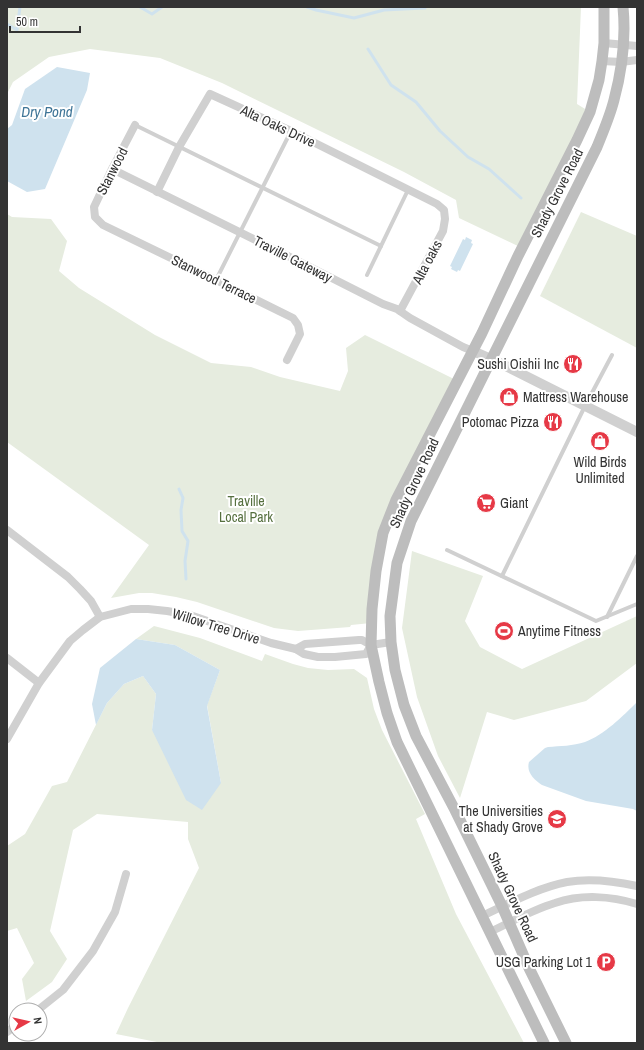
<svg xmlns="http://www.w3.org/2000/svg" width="644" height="1050" font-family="'Archivo Narrow',sans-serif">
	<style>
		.green { fill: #e6ecdf }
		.water { fill: #cfe2ee }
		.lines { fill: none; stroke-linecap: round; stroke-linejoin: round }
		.stream { stroke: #cfe2ee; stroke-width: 3 }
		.service { stroke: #d0d0d0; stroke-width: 4 }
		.minor { stroke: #d0d0d0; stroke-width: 8 }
		.tertiary { stroke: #d0d0d0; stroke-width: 10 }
		.secondary { stroke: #bdbdbd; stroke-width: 11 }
		.labels { text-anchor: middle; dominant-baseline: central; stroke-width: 4; stroke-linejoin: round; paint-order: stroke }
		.street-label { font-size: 14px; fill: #333; stroke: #fff }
		.poi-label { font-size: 14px; fill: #333; stroke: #fff; text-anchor: end }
		.park-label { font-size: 14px; fill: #56703f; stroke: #fff }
		.water-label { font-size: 15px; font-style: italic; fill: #3f7597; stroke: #fff }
	</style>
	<rect width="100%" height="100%" fill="#fff"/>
	<!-- green -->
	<g class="green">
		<path d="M7,7h574l-4,97 13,8 -68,136 -63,-30 -3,-18 -52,-28 -182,-89 -62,-25 -70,-9 -41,8 -36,25 -6,12z"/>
		<path d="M581,212l56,24v112l-97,-52z"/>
		<path d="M7,214l5,3 39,2 16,22 -8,30 20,17 76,47 56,28 40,4 29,10 60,14 8,-20 -2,-23 19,-13 93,46 -75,152 -12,90 -20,2 -1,2 -52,4 -24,-3 -77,-26 -21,-5 -24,-4h-13l-28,5 38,-53 -142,-103z"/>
		<path d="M412,551l71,25 -18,45 15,26 42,22 115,-53v47l-51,38 -72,19 -27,-8 -27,86 -22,-42 -21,-59 -15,-69z"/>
		<path d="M154,626l46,12 62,23 3,-7 28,10 15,4 20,2 26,-1 13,9 7,31 8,21 43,84 -9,5 40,95 68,129h-362l-46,-9 12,-26 71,-140 -11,-29v-17l-91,-8 -24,16 -23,101 17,28 -15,23 -26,19 -4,-22 12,-16 -17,-35 -10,3v-85l18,-12 27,-48 15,-4 40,-79 17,-19 19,-8 13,18 -4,36 69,53 -14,-78 13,-35 -45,-25 -39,-6z"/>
	</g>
	<!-- water -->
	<g class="water">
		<path d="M57,67l33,6 -3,17 -42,99 -18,3 -20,-11v-52l5,-4 13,-36z"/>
		<path d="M466,237l6,3 -1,3 2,1 -13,27 -2,-1 -1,2 -6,-3 1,-2 -2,-1 13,-27 2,1z"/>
		<path d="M136,639l39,6 45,25 -13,36 14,77 -19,27 -16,-10 -34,-70 4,-36 -13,-18 -19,8 -17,19 -11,22 -4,-21 8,-36z"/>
		<path d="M637,702v109l-4,-2 -47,-8 -44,-16c-8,-5 -16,-13 -13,-23l16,-14 3,-1c12,-1 25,-1 37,-5 19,-7 38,-26 52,-40z"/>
	</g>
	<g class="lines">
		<!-- stream -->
		<g class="stream">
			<path d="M140,7l12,7 10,-7"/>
			<path d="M307,7l9,3 38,8 30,-8 41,-2"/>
			<path d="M7,24l10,6 3,-23"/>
			<path d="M368,49l23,36 25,17 24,29 28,26 21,12 32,29"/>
			<path d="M179,489l4,9 -2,12 1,21 6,10 -3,20 1,18"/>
		</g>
		<!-- service -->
		<g class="service">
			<path d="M135,125l246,121"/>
			<path d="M367,275l41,-85"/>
			<path d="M216,280l75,-149"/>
			<path d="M447,550l149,71 41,-17"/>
			<path d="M502,576l83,-170 27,-51"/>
			<path d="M607,617l30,-61"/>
		</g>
		<!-- minor -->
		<g class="minor">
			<path d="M604,43l33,3"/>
			<path d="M602,61l19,1 16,-2"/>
			<path d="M135,125l-23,44 -18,38 1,10 8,8 113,55 77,38 5,7 2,9 -13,26"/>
			<path d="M112,169l190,94 81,41 14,5 13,9 53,29 10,4"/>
			<path d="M157,192l22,-45 31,-53 81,37 146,73 7,6 1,9 -2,12 -43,80"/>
			<path d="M7,530l61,47 12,12 11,12 9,16"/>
			<path d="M296,649l9,-5 54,-4h3l9,5 20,-3"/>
			<path d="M7,658l32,25"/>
			<path d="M7,739l32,-56 31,-42 13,-11 17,-13 31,-8h17l19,2 23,4 81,28 25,6 8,5 14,3h17l31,-3 5,-9"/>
			<path d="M482,916c28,-13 55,-28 85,-34 23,-4 47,-1 70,4"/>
			<path d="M490,932c21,-10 42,-22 65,-29 26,-9 56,-7 82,1"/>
			<path d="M38,1010l25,-20 30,-39 22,-39 11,-38"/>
			<path d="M7,1032l9,-7"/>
		</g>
		<!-- tertiary -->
		<path class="tertiary" d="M473,351l27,12 137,69"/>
		<!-- secondary -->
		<g class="secondary">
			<path d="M544,1043l-147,-301 -10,-29 -8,-31 -8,-37 1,-36 4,-38 7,-38 13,-33 86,-167 36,-77 59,-116 13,-28 9,-32 3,-19 2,-18v-36"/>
			<path d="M566,1043l-37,-75 -27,-62 -47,-96 -39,-74 -12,-31 -9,-35 -4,-28 -1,-26 7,-53 14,-42 186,-374c6,-15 13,-31 17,-47 8,-30 12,-62 9,-93"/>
		</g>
	</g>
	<!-- icons -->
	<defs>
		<symbol id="restaurant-disc" viewBox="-11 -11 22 22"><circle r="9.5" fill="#e63946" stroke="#fff"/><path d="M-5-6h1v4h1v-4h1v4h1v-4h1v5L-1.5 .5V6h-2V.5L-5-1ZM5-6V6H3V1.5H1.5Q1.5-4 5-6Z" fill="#fff"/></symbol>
		<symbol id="shop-disc" viewBox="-11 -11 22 22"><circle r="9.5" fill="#e63946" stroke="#fff"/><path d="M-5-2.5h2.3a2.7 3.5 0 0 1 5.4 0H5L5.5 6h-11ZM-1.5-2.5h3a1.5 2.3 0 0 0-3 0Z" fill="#fff"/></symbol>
		<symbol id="supermarket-disc" viewBox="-11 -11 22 22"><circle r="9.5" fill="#e63946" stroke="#fff"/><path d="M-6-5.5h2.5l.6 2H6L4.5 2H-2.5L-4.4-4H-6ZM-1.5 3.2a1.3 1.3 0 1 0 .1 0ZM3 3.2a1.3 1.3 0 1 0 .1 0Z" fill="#fff"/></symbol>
		<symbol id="stadium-disc" viewBox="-11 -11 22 22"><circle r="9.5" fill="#e63946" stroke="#fff"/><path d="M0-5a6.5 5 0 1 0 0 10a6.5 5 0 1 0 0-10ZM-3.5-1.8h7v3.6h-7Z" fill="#fff"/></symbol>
		<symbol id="university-disc" viewBox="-11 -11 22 22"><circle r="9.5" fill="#e63946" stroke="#fff"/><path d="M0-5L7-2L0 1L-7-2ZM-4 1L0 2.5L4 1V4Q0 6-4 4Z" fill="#fff"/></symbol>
		<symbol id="parking-disc" viewBox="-11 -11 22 22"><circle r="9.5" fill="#e63946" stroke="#fff"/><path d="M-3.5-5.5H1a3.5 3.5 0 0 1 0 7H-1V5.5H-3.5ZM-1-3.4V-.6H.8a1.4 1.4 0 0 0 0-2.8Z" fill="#fff"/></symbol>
	</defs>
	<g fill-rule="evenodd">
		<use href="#restaurant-disc" x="562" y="353" width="22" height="22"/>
		<use href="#shop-disc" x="498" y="386" width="22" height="22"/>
		<use href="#restaurant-disc" x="542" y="411" width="22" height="22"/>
		<use href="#shop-disc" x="589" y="430" width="22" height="22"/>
		<use href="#supermarket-disc" x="475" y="492" width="22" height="22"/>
		<use href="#stadium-disc" x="493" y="620" width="22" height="22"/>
		<use href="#university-disc" x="546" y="808" width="22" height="22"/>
		<use href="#parking-disc" x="595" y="951" width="22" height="22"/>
	</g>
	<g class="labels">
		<!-- street labels -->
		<g class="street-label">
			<text transform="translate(278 126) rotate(25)">Alta Oaks Drive</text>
			<text transform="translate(112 171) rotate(-63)">Stanwood</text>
			<text transform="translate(557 193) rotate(-63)">Shady Grove Road</text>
			<text transform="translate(293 259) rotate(27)">Traville Gateway</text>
			<text transform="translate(427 262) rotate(-62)">Alta oaks</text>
			<text transform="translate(214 279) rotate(26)">Stanwood Terrace</text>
			<text transform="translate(414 483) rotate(-65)">Shady Grove Road</text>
			<text transform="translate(216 626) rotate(17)">Willow Tree Drive</text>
			<text transform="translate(513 897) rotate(65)">Shady Grove Road</text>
		</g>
		<!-- poi labels -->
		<g class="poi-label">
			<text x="559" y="364">Sushi Oishii Inc</text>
			<text x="523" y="397" text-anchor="start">Mattress Warehouse</text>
			<text x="539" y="422">Potomac Pizza</text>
			<text x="600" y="462" text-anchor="middle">Wild Birds<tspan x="600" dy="16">Unlimited</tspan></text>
			<text x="500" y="503" text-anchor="start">Giant</text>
			<text x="518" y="631" text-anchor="start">Anytime Fitness</text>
			<text x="543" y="811">The Universities<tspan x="543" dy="16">at Shady Grove</tspan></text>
			<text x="592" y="962">USG Parking Lot 1</text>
		</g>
		<!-- park labels -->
		<g class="park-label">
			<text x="246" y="501">Traville<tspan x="246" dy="16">Local Park</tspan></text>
		</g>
		<!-- water labels -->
		<g class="water-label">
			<text x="47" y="111">Dry Pond</text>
		</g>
	</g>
	<!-- border -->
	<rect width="644" height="1050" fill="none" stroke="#333333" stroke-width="16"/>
	<!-- north arrow -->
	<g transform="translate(28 1022) rotate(82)"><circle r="19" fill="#ffffff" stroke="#adadad"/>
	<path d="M0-3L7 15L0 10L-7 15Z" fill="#e63946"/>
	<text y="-6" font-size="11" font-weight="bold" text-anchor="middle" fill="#333333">N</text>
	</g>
	<!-- scale -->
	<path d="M10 26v6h70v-6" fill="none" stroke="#333333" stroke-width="2"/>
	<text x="16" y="26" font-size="12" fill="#333333" stroke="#ffffff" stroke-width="3" paint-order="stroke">50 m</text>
</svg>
